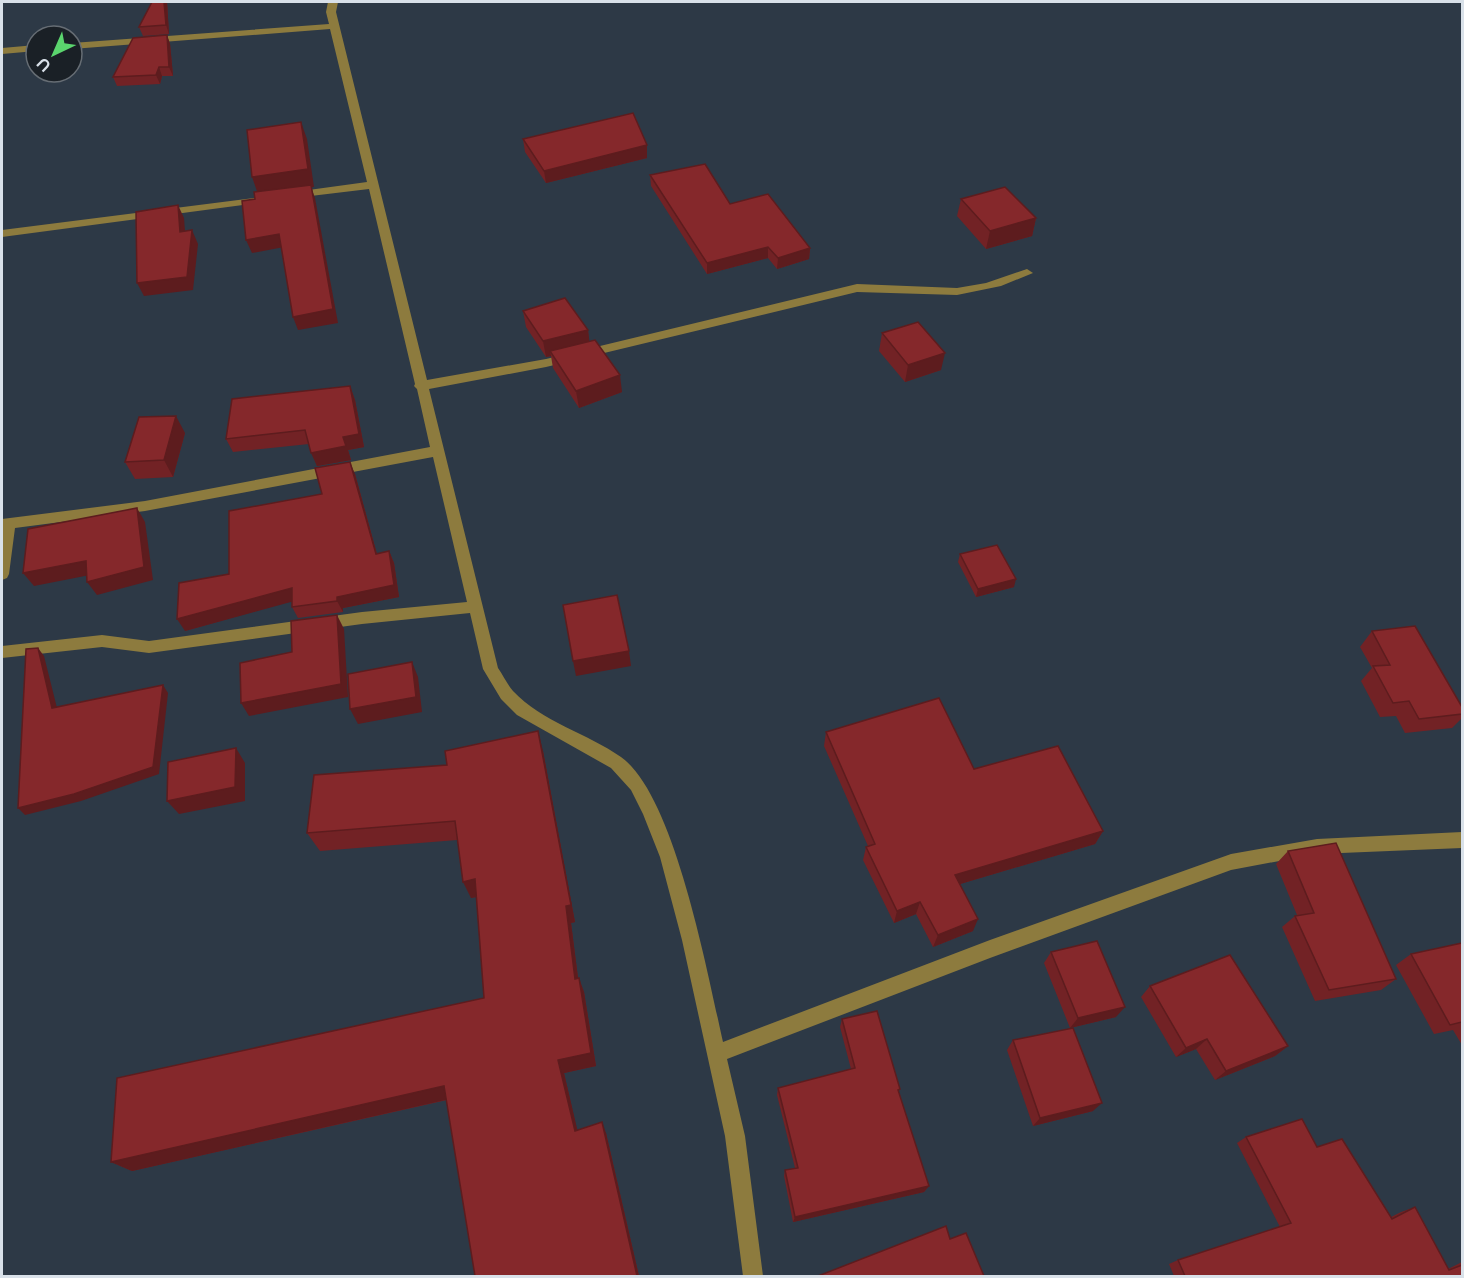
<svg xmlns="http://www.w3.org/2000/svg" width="1464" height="1278" font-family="Raleway,sans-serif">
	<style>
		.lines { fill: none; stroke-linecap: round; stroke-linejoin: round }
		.minor { fill: #8d7b3e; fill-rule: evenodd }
		.wall { fill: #722225 }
		.shaded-wall { fill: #5d1c1e }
		.building { fill: #85282b; stroke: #5d1c1e; stroke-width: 1.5 }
	</style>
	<rect width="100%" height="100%" fill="#2d3946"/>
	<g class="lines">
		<!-- minor -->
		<g class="minor">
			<path d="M328,2h10l-2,10 91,368 119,-21 311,-75 100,4 29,-5 41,-14 6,4 -32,13 -44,9 -100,-3 -311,75 -117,22 69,279c5,7 9,16 15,23 29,31 74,42 108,66 54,38 87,219 102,285l267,-102 241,-86 86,-15 145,-7v16l-145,6 -86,16 -241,88 -263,101 18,77 18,140h-20l-18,-140 -43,-196 -22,-83 -17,-43 -12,-24 -20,-22 -94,-53 -16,-16 -18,-30 -13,-56 -108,11 -213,29 -47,-6 -100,11v-12l100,-11 47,6 213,-29 105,-10 -34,-145 -288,54 -130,17 -6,46 -2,4 -5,2v-61l143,-18 285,-54 -13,-58 -3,-3 1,-2 -46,-195 -75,9 -5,-3 5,-3 73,-10 -37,-153 -258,20v-6l257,-19 -3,-12z"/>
			<path d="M36,45v6l-34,3v-6z"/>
			<path d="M261,197l4,1v4l-263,35v-7z"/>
		</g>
	</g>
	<!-- wall -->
	<g class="wall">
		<path d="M167,2l2,32 -26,2 -4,-9z"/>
		<path d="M167,35l3,9 3,32h-11l-2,8 -43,2 -4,-9z"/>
		<path d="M523,139l124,6v13l-101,25 -21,-31z"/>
		<path d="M650,175l80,29 80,44 -1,11 -32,10 -9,-11 -61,16 -56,-88z"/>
		<path d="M961,199l75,19 -4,18 -46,13 -29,-33z"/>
		<path d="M523,311l65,19 1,11 33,51 -43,16 -26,-40 -2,-12 -5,1 -20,-30z"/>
		<path d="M882,333l59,37 -36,12 -26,-31z"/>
		<path d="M350,386l5,14 9,47 -16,3 3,10 -34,6 -8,-22 -76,8 -7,-13z"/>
		<path d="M185,433l-12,44 -38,2 -10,-17z"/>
		<path d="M355,474l22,80 12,-3 5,12 5,34 -56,11v4l-45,6 -6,-11v-6l-107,30 137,-137z"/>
		<path d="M960,554l54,33 -38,10 -18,-35z"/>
		<path d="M1372,631l90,76v11l-10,10 -47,5 -9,-17 -16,1 -19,-36 11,-13 -12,-21z"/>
		<path d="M826,732l148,37 129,62 -8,13 -135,40 13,47 -40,16 -17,-33 -22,9 -31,-63 3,-13 2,-1 -44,-100z"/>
		<path d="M543,751l32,171 -4,1 7,55 6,14 12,74 -32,7 13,57 29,3 33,143h-164l-28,-176 -315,71 -21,-9 373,-164 -8,-101 -5,1 -14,-58 -137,11 -13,-18 140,-68z"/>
		<path d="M1288,851l108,128 -15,11 -66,11 -33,-74 13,-11 2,-1 -21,-51z"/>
		<path d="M1462,943v102l-9,-15 -19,4 -38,-69 15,-11z"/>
		<path d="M1051,952l65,65 -46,11 -26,-65z"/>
		<path d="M1150,986l138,60 -13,10 -60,24 -19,-31 -20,8 -35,-60z"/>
		<path d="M842,1019l58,70 -2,4 31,93 -5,6 -131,30 -9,-46 1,-6 10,-2 -18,-73 1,-7 73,-19 -11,-42z"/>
		<path d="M1013,1040l80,71 -60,15 -26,-76z"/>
		<path d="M1246,1137l71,10 74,70 10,-5 14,-5 33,62 14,-7v14h-288l-5,-12 9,-4 102,-33 -43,-84z"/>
	</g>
	<!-- shaded-wall -->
	<g class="shaded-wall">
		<path d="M164,2h3l2,32 -3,-9z"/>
		<path d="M167,35l3,9 3,32 -4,-9z"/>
		<path d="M159,67l3,9 -2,8 -4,-9z"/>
		<path d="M301,122l6,17 7,48h-3l4,11 23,125 -40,7 -5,-13 40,-8 -75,-115 -6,-17z"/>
		<path d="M647,145v13l-101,25 -2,-12z"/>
		<path d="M178,205l6,13 2,27 -6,-13z"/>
		<path d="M1036,218l-4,18 -46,13 4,-18z"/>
		<path d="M192,230l6,14 -5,46 -49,6 -7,-13z"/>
		<path d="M279,234l5,13 -32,6 -6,-13z"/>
		<path d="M768,247v11l-61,16v-11z"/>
		<path d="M810,248l-1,11 -32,10 1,-11z"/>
		<path d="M588,330l2,16 -40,5 1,5 -5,1 -3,-16z"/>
		<path d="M945,353l-4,17 -36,12 3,-17z"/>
		<path d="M620,375l2,17 -43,16 -3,-17z"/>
		<path d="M350,386l5,14 9,47 -16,3 3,10 -34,6 -6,-13 32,-16z"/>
		<path d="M176,416l9,17 -12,44 -9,-17z"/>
		<path d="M350,462l5,12 25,92 -4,-12z"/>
		<path d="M137,508l8,14 8,58 -56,15 -10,-13z"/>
		<path d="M389,551l5,12 5,34 -56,11v4l-6,-11v-4z"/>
		<path d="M86,561l9,13 -61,12 -11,-13z"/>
		<path d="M1016,579l-2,8 -38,10 2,-8z"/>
		<path d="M292,588l6,12 -113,31 -8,-12z"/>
		<path d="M337,615l7,14 4,68 -99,19 -8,-13z"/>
		<path d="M38,648l6,8 15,60 -7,-8z"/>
		<path d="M629,651l2,15 -55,10 -3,-15z"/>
		<path d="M412,662l6,15 4,35 -64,12 -8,-15z"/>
		<path d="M163,685l5,8 -9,81 -78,27 -56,14 -7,-7z"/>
		<path d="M538,731l5,20 32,171 -4,1 9,70 -5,-14z"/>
		<path d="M236,748l9,15v38l-66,13 -12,-13z"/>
		<path d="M1103,831l-8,13 -145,43 5,-12z"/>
		<path d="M475,879l7,17 -11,2 -8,-16z"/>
		<path d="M920,902l-4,12 -22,9 3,-12z"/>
		<path d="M978,919l-5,12 -40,16 5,-12z"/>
		<path d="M579,978l5,14 12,74 -32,7 16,68 -5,-10 -17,-71z"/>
		<path d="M1125,1007l-9,10 -46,11 8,-10z"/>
		<path d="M1207,1039l-11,10 -20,8 10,-9z"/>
		<path d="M1288,1046l-13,10 -60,24 11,-9z"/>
		<path d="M444,1086l10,12 -322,73 -21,-9z"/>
		<path d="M1102,1103l-9,8 -60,15 7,-8z"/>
		<path d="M602,1122l4,11 33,143h-2z"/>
		<path d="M929,1186l-5,6 -131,30 2,-5z"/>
	</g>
	<!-- building -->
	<g class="building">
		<path d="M152,2h12l2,23 -27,2z"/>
		<path d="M167,35l2,32h-10l-3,8 -43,2 20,-39z"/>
		<path d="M633,113l14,32 -103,26 -21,-32z"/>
		<path d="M301,122l7,47 -56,8 -5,-47z"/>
		<path d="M705,164l25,40 38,-10 42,54 -32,10 -10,-11 -61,16 -57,-88z"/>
		<path d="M311,185l22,124 -40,8 -14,-83 -33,6 -4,-39 13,-2 -1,-7z"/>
		<path d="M1005,187l31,31 -46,13 -29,-32z"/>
		<path d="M178,205l2,27 12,-2 -5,47 -50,6 -1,-71z"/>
		<path d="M565,298l23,32 -45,11 -20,-30z"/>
		<path d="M918,322l27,31 -37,12 -26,-32z"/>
		<path d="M595,340l25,35 -44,16 -26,-40z"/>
		<path d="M350,386l9,48 -16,3 3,9 -35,7 -6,-23 -79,9 6,-40z"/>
		<path d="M176,416l-12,44 -39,2 14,-45z"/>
		<path d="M350,462l26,92 13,-3 5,34 -57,12v4l-45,6v-19l-115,31 2,-36 50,-9v-63l93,-17 -7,-26z"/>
		<path d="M137,508l7,59 -57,15 -1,-21 -63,12 5,-44z"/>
		<path d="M997,545l19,34 -38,10 -18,-35z"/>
		<path d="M617,595l12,56 -56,10 -10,-56z"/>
		<path d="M337,615l4,69 -100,19 -1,-40 52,-11 -1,-31z"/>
		<path d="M1415,626l47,81v7l-43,5 -10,-18 -16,2 -20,-37 17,-1 -18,-34z"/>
		<path d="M38,648l14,60 111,-23 -10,82 -79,27 -56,14 8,-159z"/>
		<path d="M412,662l4,35 -66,12 -2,-35z"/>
		<path d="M939,698l35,71 84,-23 45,85 -148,44 23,44 -40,16 -18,-33 -23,9 -31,-64 9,-3 -49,-112z"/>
		<path d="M538,731l33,174 -5,1 9,73 4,-1 12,75 -33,7 17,71 27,-9 35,154h-162l-31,-190 -333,76 6,-84 367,-80 -9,-119 -12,3 -8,-61 -148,12 7,-58 133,-10 -2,-14z"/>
		<path d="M236,748l-1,39 -68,14 1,-39z"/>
		<path d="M1336,843l60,136 -67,11 -34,-74 19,-3 -26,-62z"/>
		<path d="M1097,941l28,66 -47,11 -27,-66z"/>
		<path d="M1462,943v79l-12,3 -39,-71z"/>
		<path d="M1230,955l58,91 -62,25 -19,-32 -21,9 -36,-62z"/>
		<path d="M877,1011l23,78 -2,1 31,96 -134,31 -10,-47 13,-2 -20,-80 77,-20 -13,-49z"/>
		<path d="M1073,1028l29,75 -62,15 -27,-78z"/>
		<path d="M1302,1119l15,28 25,-8 50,80 23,-12 34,63 13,-5v11h-277l-7,-16 113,-37 -45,-86z"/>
		<path d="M946,1226l4,13 16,-6 18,43h-166z"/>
	</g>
	<!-- border -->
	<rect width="1464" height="1278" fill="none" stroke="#d9e1e9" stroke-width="6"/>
	<!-- north arrow -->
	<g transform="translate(54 54) rotate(224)"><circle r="28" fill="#1a2026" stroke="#666d74" stroke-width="1.5"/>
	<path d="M0-4.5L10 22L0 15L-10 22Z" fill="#5bd56e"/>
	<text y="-9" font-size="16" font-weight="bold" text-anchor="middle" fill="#d9e1e9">U</text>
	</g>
</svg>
